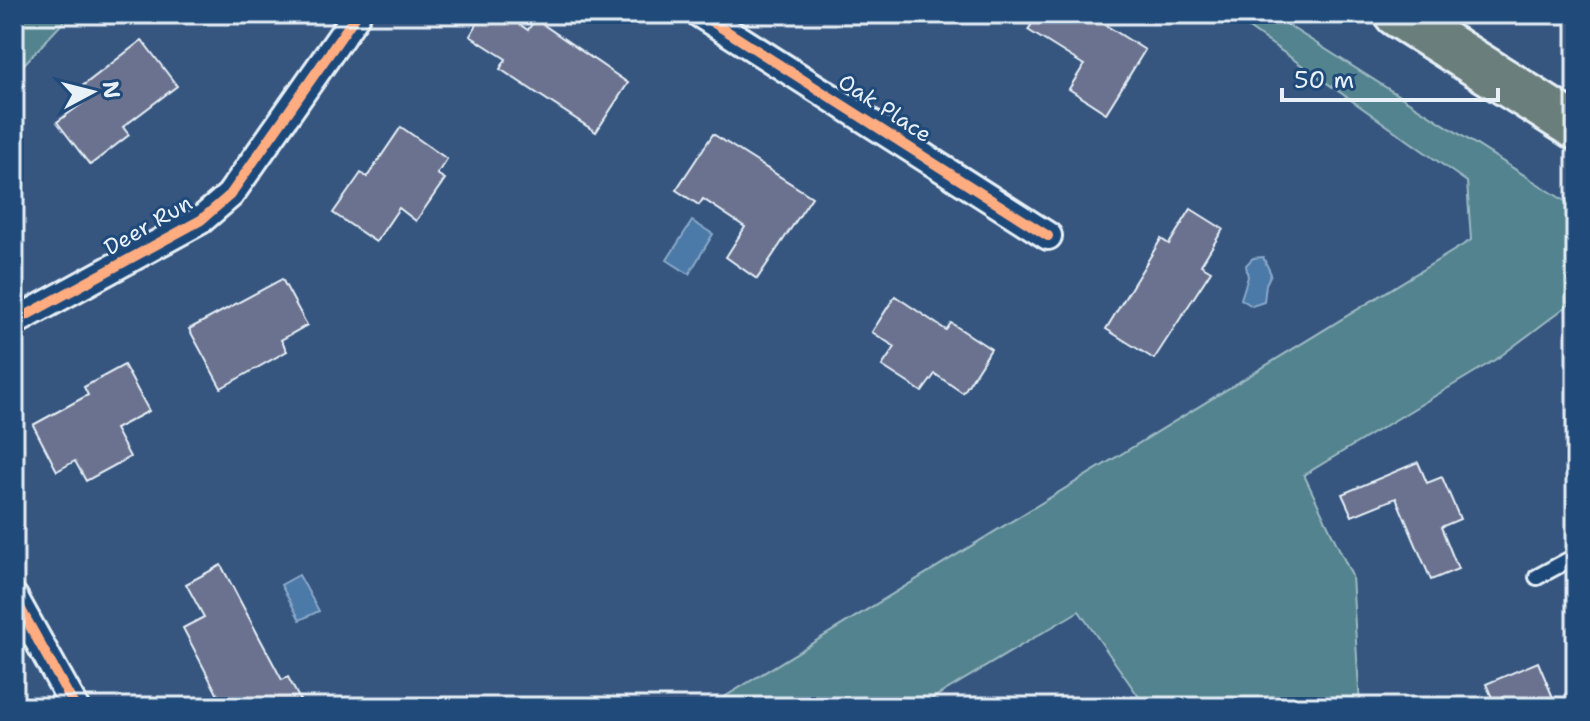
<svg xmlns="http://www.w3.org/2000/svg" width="1590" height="721" font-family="'Shantell Sans',sans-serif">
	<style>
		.green { fill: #52838e; stroke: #9dbac3; stroke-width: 2 }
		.water { fill: #4c79a8; stroke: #8aa9c8; stroke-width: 2 }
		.building { fill: #6a728f; stroke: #e8f1f8; stroke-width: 2 }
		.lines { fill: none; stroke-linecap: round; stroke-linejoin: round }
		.lane-casing { stroke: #e8f1f8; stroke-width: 20 }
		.street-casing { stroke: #e8f1f8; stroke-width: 32 }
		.highway-casing { stroke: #e8f1f8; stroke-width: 50 }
		.lane { stroke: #1f4a7a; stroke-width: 14 }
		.street { stroke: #1f4a7a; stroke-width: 26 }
		.highway { stroke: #6b7f7c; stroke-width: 44 }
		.cycleway-casing { stroke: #1f4a7a; stroke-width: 15 }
		.cycleway { stroke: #ffac80; stroke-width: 10 }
		.labels { text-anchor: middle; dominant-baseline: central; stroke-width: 6; stroke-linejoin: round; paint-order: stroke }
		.street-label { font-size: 22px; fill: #e8f1f8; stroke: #1f4a7a }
	</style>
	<rect width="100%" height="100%" fill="#365680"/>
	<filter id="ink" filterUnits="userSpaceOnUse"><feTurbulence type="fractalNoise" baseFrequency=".0125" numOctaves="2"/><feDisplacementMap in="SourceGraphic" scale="16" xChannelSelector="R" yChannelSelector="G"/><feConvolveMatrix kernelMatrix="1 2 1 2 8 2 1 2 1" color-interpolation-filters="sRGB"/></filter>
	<g filter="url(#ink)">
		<!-- green -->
		<g class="green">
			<path d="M14,14h57l-57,61z"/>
			<path d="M1229,14h41l306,194v91l-78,59 -194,117 48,101 8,131h-214l-67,-96 -161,96h-210l763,-467 -4,-58z"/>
		</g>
		<!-- water -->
		<g class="water">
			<path d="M692,221l21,13 -24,40 -22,-14z"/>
			<path d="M1263,257l8,17 -5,10 -2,18 -12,4 -11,-7 7,-22 -2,-12 7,-7z"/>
			<path d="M299,575l20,36 -19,9 -19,-35z"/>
		</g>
		<!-- building -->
		<g class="building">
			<path d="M483,14h21l24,16 7,-11 93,64 -32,49 -96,-63 6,-10 -36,-23z"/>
			<path d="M1038,14h50l57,36 -39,63 -37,-24 15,-24 -56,-35z"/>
			<path d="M142,40l35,46 -54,41 6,8 -39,30 -33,-43 31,-23 -8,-11z"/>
			<path d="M401,127l46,32 -10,15 8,5 -29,42 -17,-13 -23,34 -43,-29 28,-40 6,4z"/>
			<path d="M713,134l99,63 -55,82 -31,-22 19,-30 -42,-28 -4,6 -23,-15z"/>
			<path d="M1191,209l32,20 -22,36 10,6 -57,88 -48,-30 55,-90 8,5z"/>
			<path d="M282,279l25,46 -26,15 6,11 -66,37 -32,-59z"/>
			<path d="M895,296l51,34 5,-7 40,26 -28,44 -28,-19 -13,18 -40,-26 13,-19 -23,-15z"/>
			<path d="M124,365l25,46 -34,18 15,28 -44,24 -11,-20 -18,10 -24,-46 55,-30 -4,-8z"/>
			<path d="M1418,462l9,21 15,-6 18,42 -19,8 17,42 -27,11 -35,-82 -44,18 -10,-22z"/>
			<path d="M221,565l61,115 6,-3 12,23 -14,7h-62l-41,-79 21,-11 -18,-33z"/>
			<path d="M1538,662l19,45h-61l-10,-23z"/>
		</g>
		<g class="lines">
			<defs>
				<path id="lane" d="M1537,577l39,-21"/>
				<g id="street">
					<path d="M700,14l348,222"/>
					<path d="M14,322l187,-102 29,-25 127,-181"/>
					<path d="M14,597l61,110"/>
				</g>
				<path id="highway" d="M1397,14l179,113"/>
			</defs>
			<!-- lane casing -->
			<use href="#lane" class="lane-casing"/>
			<!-- street casing -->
			<use href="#street" class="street-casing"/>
			<!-- highway casing -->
			<use href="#highway" class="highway-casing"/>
			<!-- lane -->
			<use href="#lane" class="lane"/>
			<!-- street -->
			<use href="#street" class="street"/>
			<!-- highway -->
			<use href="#highway" class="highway"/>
			<defs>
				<g id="cycleway">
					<path d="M700,14l348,222"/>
					<path d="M14,322l187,-102 29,-25 127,-181"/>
					<path d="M14,597l61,110"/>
				</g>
			</defs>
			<!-- cycleway casing -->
			<use href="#cycleway" class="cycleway-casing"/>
			<!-- cycleway -->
			<use href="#cycleway" class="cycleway"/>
		</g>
	</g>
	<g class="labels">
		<!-- street labels -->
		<g class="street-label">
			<text transform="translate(885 108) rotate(33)">Oak Place</text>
			<text transform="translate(148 225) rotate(-30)">Deer Run</text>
		</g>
	</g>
	<!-- margin -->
	<rect width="1590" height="721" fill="none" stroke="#1f4a7a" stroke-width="48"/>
	<rect x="24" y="24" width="1542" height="673" fill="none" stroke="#e8f1f8" stroke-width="3" filter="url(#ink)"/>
	<!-- north arrow -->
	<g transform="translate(92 92) rotate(83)" stroke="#1f4a7a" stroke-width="6" paint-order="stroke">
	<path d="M0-6L14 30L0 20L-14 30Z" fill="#e8f1f8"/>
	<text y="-12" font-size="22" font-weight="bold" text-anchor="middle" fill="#e8f1f8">N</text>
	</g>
	<!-- scale -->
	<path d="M1282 88v12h216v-12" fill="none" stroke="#e8f1f8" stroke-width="4"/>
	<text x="1294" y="88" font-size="24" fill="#e8f1f8" stroke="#1f4a7a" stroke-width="6" paint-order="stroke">50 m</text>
</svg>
